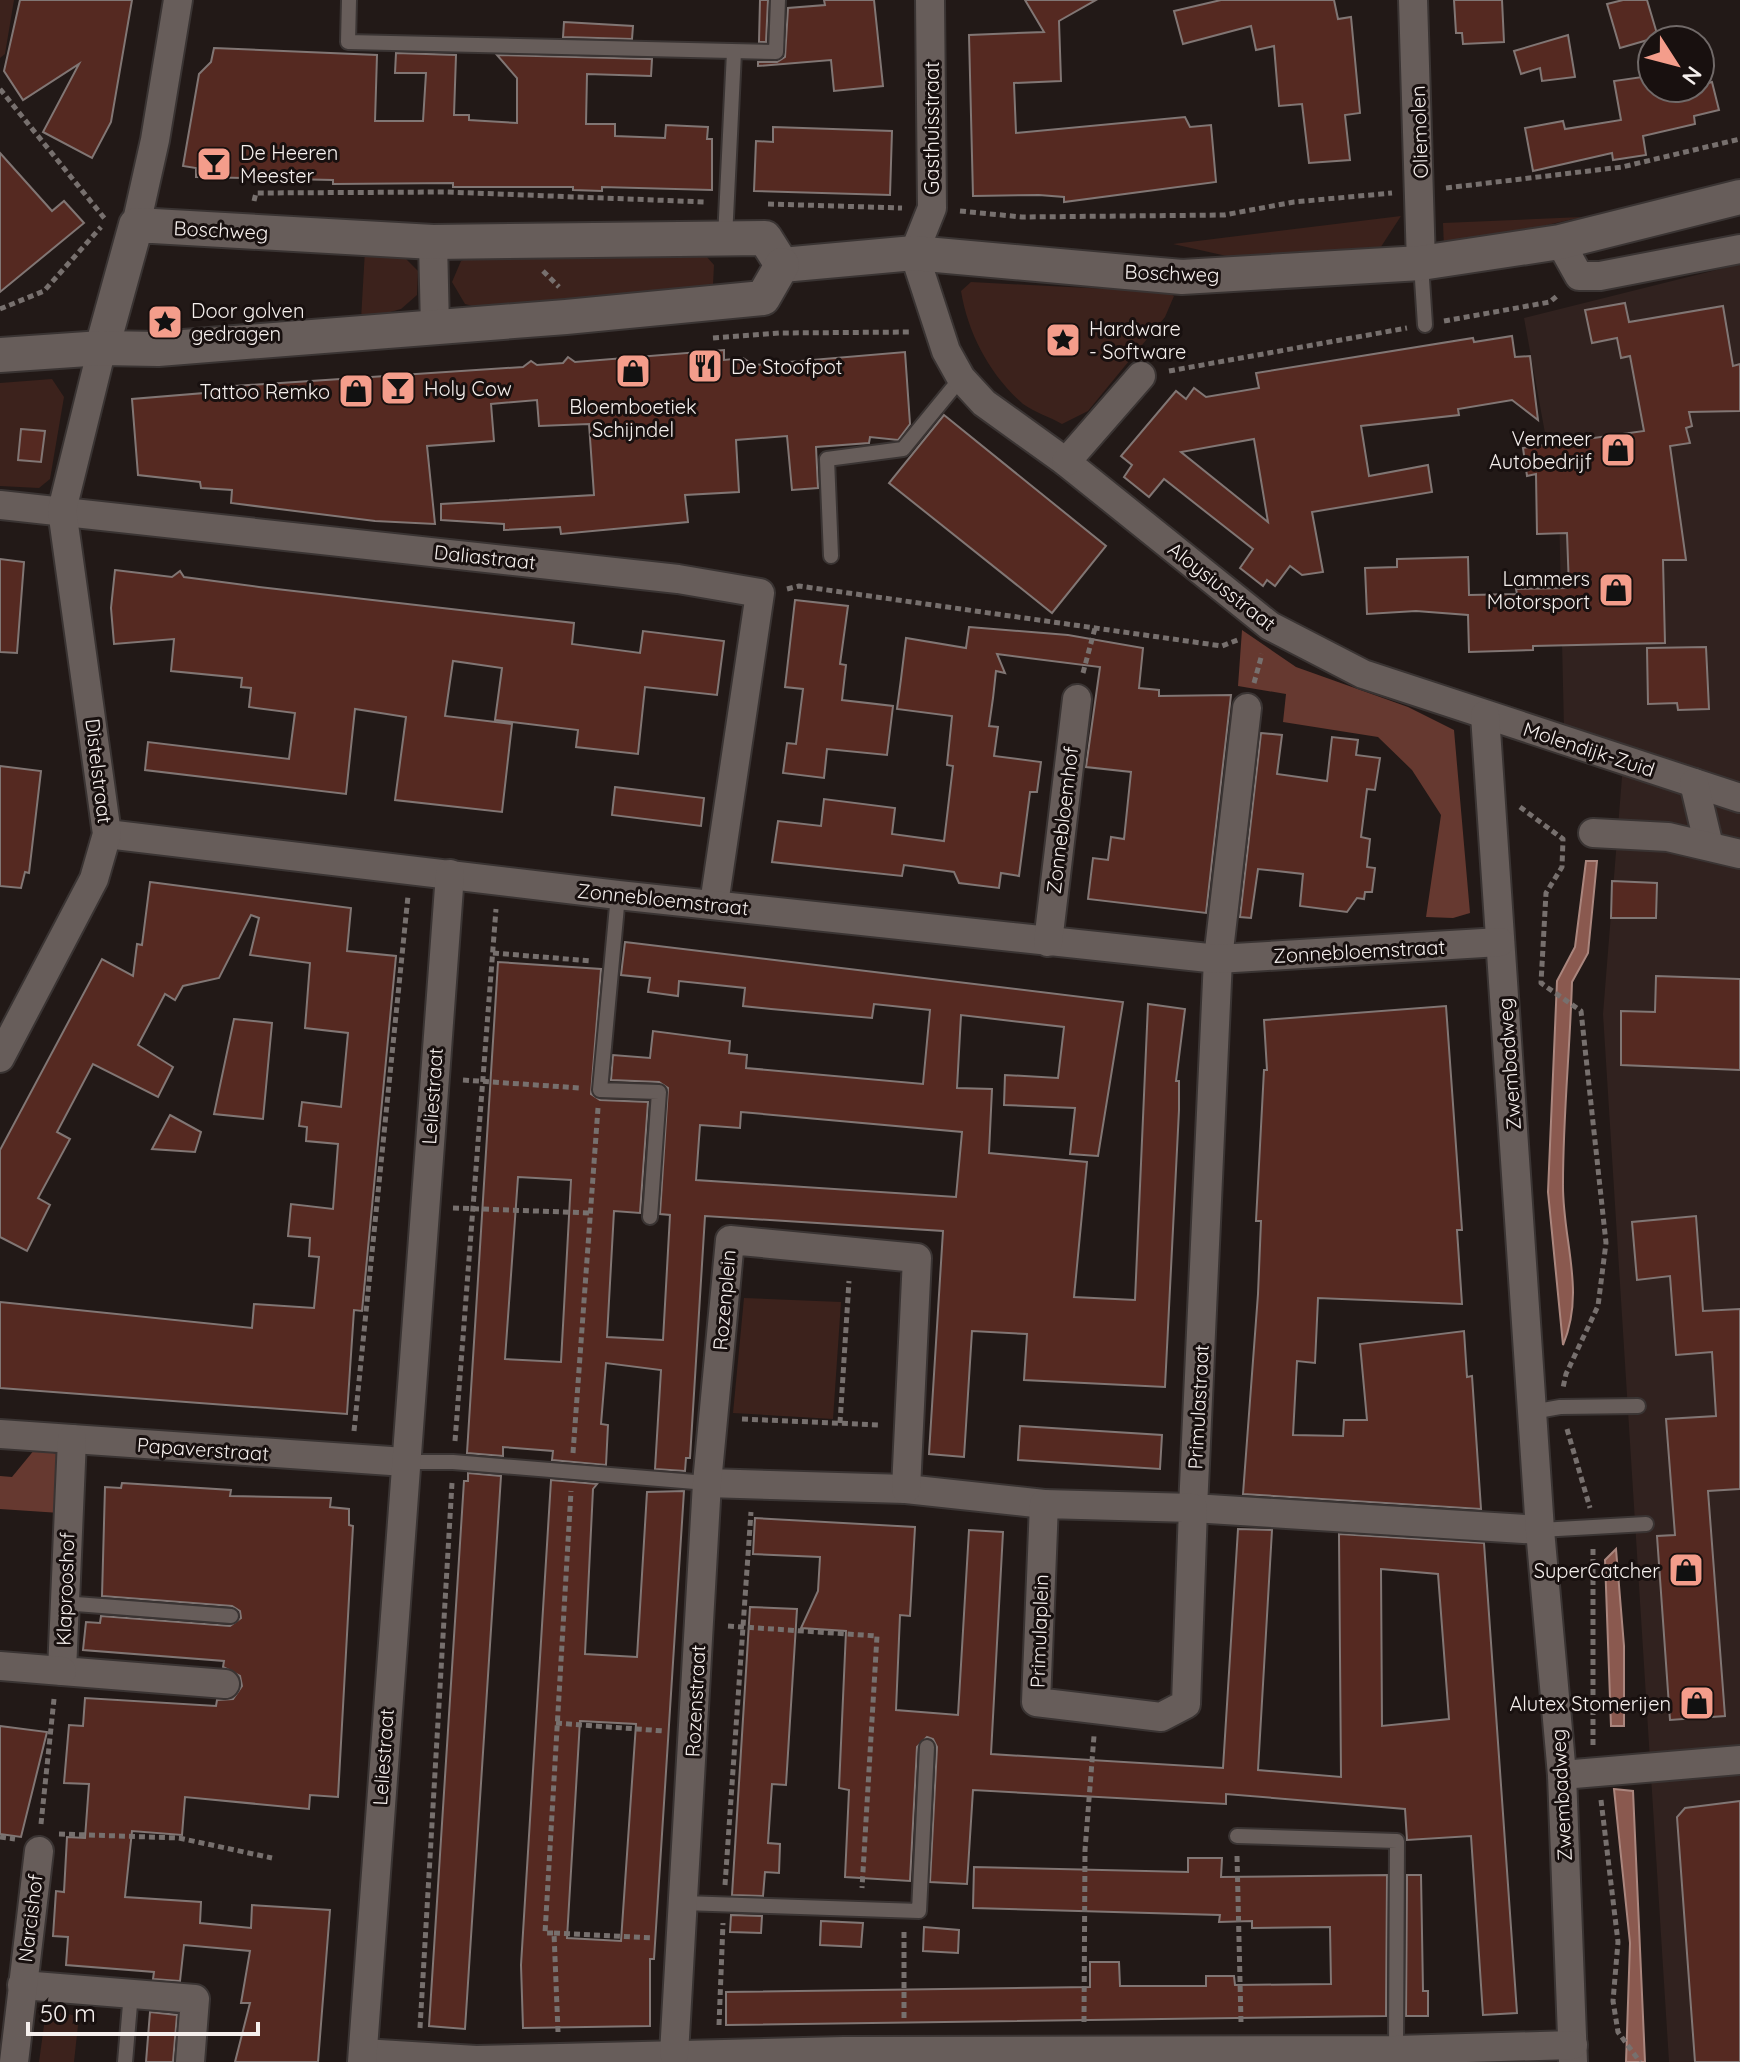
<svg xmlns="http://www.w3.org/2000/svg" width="1740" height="2062" font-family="Quicksand,sans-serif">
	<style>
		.built { fill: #31221f }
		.green { fill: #3c221c }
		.forest { fill: #663930 }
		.water { fill: #8a594f; stroke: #aa867e; stroke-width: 2 }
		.building { fill: #552921; stroke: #817674; stroke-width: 2; fill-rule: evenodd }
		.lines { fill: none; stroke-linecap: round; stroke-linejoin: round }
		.service-casing { stroke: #3a3433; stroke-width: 18 }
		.minor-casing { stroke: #3a3433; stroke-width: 32 }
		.tertiary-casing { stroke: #3a3433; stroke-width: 38 }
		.path { stroke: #77706e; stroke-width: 5; stroke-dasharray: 6 4; stroke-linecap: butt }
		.service { stroke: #675d5a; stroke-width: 14 }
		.minor { stroke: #675d5a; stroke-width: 28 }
		.tertiary { stroke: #675d5a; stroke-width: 34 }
		.labels { text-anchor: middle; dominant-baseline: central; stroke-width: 6; stroke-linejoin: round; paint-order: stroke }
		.street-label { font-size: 20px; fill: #f5efed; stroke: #18100f }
		.poi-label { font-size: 20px; fill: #f5efed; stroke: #18100f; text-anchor: start }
	</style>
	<rect width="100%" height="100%" fill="#221917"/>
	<!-- built -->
	<path class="built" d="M1740,264v1798h-71l-66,-1048 21,-262 -60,-22 -5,-220 -35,-192z"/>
	<!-- green -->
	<g class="green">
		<path d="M0,0h14l-9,54 -5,4z"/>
		<path d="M1401,216l-26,40 -144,1 -58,-13z"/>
		<path d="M1582,217l-131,30 -7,1 -1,-25z"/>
		<path d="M699,248l15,17 -1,20 -11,12 -202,16 -35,-9 -13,-22 9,-21 32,-11z"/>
		<path d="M365,250l41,9 12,12 -1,24 -16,14 -40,11z"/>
		<path d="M971,282l195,10 8,4 -9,21 -77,94 -26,13c-12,-7 -28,-12 -39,-20 -33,-29 -55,-70 -62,-113z"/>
		<path d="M52,379l12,18 -14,82 -11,9 -39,-2v-103z"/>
		<path d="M744,1298l97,4 -8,117 -100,-6z"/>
		<path d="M46,2011l33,5 -5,46h-35z"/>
	</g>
	<!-- forest -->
	<g class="forest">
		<path d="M1242,630l54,37 112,40 46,23 16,183 -17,5 -27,-1 15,-102 -29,-45 -34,-33 -95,-15 3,-28 -48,-8z"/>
		<path d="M35,1449l32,7 -7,57 -60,-4v-33l12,1z"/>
	</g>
	<!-- water -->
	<g class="water">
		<path d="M1586,861h11l-9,92 -16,29c-2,67 -9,134 -9,201 -1,57 23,107 0,162l-15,-153 9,-211 18,-34z"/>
		<path d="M1616,1549l8,97v80h-13l-6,-166z"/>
		<path d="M1614,1789l19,2 12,271h-19l4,-119z"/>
	</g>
	<!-- building -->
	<g class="building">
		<path d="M20,0h112l-21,122 -19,36 -49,-26 36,-68 -56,36 -19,-29z"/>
		<path d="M760,0h8l-2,42h-7z"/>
		<path d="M824,0h50l9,86 -49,5 -3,-31 -73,6v-4h19l8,-5 3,-49 37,-3z"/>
		<path d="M1025,0h71l-37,21 2,60 -47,2 2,50 169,-16 5,10 21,-2 5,57 -152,20v-5l-25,-2 -66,1 -4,-161 75,-3z"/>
		<path d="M1221,0h113l4,19 13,-2 9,96 -15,2 5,45 -41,3 -7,-59 -23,2 -5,-60 -18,4 -5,-24 -68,18 -9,-33z"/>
		<path d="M1454,0h48l2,42 -41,2 -1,-11h-6z"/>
		<path d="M1623,0h24l11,37 -38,11 -13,-44z"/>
		<path d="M564,22l69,4 -1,13 -69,-2z"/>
		<path d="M1568,35l7,42 -33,4 -2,-13 -19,6 -7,-23z"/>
		<path d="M214,48l163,7 -2,66h48l3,-48h-31l1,-20 60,2 -2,60h15v5l48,3v-45l-20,-23 155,4 -1,17 -64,-2 -1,50h29v12l50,2 1,-13 42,2 -1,12h5v51l-110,-3v4l-29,-1v-3h-120v-4l-120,1v-4l-137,-3v-9l-13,-2 16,-92 12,-12z"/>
		<path d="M1649,76l3,12h48v-3l12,-3 7,28 -25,6 1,8 -52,12 3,19 -33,5 -1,-7 -79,18 -8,-43 38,-7 2,8 56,-9 -7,-39z"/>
		<path d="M773,127l119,4 -2,64 -136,-4 2,-50 17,1z"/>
		<path d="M0,153l52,58 12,-10 20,22 -84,69z"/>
		<path d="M1625,303l4,19 94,-16 10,60 7,-2v47l-51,1 3,14 -6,2 4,15 -20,3 16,114h-23l2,83 -132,3v4l-64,2 -1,-37 -52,-4 -49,3 -2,-46 32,-1v-8l71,-2 1,38 48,-1 -1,-5 53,-1 -2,-55 -30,1 -1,-60 -9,2 -4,-28 121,-17 -14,-75 -9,2 -4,-20 -25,5 -7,-33z"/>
		<path d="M1512,336l3,21 15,-1 8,64 -26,-20 -54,9 1,6 -98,11 8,50 59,-11 4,27 -120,20 11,60 -21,3 -12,-9 -15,20 -8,-6 -4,6 -23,-18 13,-19 -89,-70 -15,18 -25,-20 8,-12 -11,-9 55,-65 10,8 8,-11 12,9 53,-9 -3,-15 217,-35 1,4zM1254,439l14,83 -87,-70z"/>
		<path d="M724,350v10l19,-2 11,7 151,-13 5,72 -12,16 -28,-3 -1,6 -53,4 2,41 -26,2 -5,-54 -51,4 3,52 -54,3 3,27 -127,12 -1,-7 -56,3v-6l-63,-4v-16l153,-9 -5,-71 -50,2 -2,-26 -46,4 3,37 -67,5 8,78 -60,-3 -144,-18 1,-13 -31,-2 -1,-6 -62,-7 -6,-76 72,-6v-5l319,-21 8,-6 6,4 26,-2 5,-6 7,5z"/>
		<path d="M944,415l162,131 -54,67 -163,-130z"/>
		<path d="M21,429l24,2 -4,31 -23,-2z"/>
		<path d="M0,559l24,3 -7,91 -17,-1z"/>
		<path d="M115,570l57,7 8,-6 4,6 75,10 315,36 -2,21 68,9 3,-22 81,10 -7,54 -72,-8 -7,67 -62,-7 2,-17 -83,-10 7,-52 -49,-7 -8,55 67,8 -10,88 -107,-12 11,-83 -51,-8 -9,85 -201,-24 3,-28 141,17 6,-46 -46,-6 2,-19 -10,-1 1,-9 -71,-7 3,-32 -60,5 -3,-36z"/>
		<path d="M795,600l53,6 -8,58 6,1 -4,35 51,6 -6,49 -60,-6 -3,29 -41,-5 4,-30 9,1 7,-55 -18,-2z"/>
		<path d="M969,627l99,8 75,13 -4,40 20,2v6l72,-1 -25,218 -118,-14 5,-41 15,2 3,-23 13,2 7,-67 -45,-5 14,-100 -103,-13 8,19 -9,-2 -3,27 -4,28 9,1 -4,29 47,6 -4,30h-7l-11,84 -18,-3 -2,15 -40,-5 -5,-11 -50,-7 -2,11 -130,-14 6,-41 43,5 3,-27 71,9 -3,26 52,7 9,-75 -6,-1 5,-49 -55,-7 4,-30 5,-41 60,10z"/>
		<path d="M1706,647l3,62 -31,1 -1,-7 -29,1 -1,-56z"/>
		<path d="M1261,733l21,2 -5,39 50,7 5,-44 26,3 -2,15 24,3 -5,32 -8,-1 -6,48 9,2 -3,28 8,1 -3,24h-7l-1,7 -7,-1 -10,14 -47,-6 3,-32 -45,-5 -7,49 -11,-1z"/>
		<path d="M0,766l41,5 -12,102 -4,-1 -4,16 -21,-2z"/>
		<path d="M615,787l89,11 -3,28 -89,-11z"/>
		<path d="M1612,881l45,2 -1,35h-45z"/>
		<path d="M150,882l201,26 -4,43 49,5 -34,355 -8,-1 -7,104 -347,-26v-86l252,26 2,-24 60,4 5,-51 -10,-1 1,-18 -22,-2 3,-32 42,5 5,-65 -32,-3 1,-14 -8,-1 3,-24 39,5 7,-74 -43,-5 5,-65 -60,-8 9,-37 -8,-3 -32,63 -36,8 -8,14 -10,-6 -27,51 35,22 -15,30 -65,-33 -36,68 13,7 -32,59 12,7 -23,46 -27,-14v-87l102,-191 31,17 4,-32 5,1z"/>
		<path d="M625,942l498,60 -25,154 -28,-2 5,-46 -71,-3 1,-30 53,3 6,-51 -103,-12 -4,73 35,1 -3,64 98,9 -13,135 61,3 13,-296 37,5 -9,72h3v29l-14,277 -141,-7 3,-46 -55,-3 -8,126 -35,-3 14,-223 -238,-15 -15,242h-4l-1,13 -30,-2 6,-99 -55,-7 -5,61 7,1 -2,40 -54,-5 1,-9 -50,-4v9l-36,-3 31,-491 103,7 -10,125 9,6 48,2 -8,111 -26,-2 -7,126 56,3 7,-125 -10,-1 8,-126 -9,-6 -48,-2 2,-25 37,3 3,-27 77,10 -1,12 18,2 -1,13 177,16 7,-74 -56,-6 -2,14 -101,-9 -28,-3 2,-18 -66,-7 -1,15 -30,-4 2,-14 -29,-3zM741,1112l221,20 -6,65 -260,-17 4,-55 40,3zM518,1177l53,3 -10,182 -56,-3z"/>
		<path d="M1656,976l84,3v91l-119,-5v-54l34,1z"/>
		<path d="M1446,1006l16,224h-5l5,74 -144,-6 -3,65 -18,-2 -4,74 50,1 1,-16h23l-7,-76 104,-13 3,46 5,-1 9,133 -238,-15 15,-200 3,-73h-5l8,-151h3l-3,-50z"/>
		<path d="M234,1019l38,4 -9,96 -49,-5z"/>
		<path d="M170,1115l31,17 -6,20 -43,-3z"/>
		<path d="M1696,1216l7,95 37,-2v180l-32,2 17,225 -55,4 -13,-184 18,-1 -9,-116 50,-3 -4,-64 -36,3 -6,-79 -33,4 -5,-58z"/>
		<path d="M1020,1426l142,9 -2,34 -142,-9z"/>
		<path d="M468,1473l33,3 -36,553 -36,-3 35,-545h4z"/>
		<path d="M551,1480l46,4 -4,5 -8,165 52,3 10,-165 37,-1 -30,468h-4v67l-127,2 -2,-63zM580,1721l56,3 -15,217 -54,-3z"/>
		<path d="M122,1483l109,7 -1,6 101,2 -1,9 19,2v16l4,1 -15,271 -28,-2 -1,14 -124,-12 -3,38 -50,-4 -7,66 76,5 -1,21 51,5 1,-23 78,5 -12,152h-83l15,-59h-9l9,-52 -66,-6 -4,36 -27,-2 1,-7 -88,-7 2,-28 -15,-1 3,-45 8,1 3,-55 18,1 4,-54 -25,-1 5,-58 14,1 2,-28 131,8 1,-6 16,-1 9,-13 -2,-10 -17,-9 1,-6 -141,-11 3,-28 14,1 1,-7 129,10 11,-8 -1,-7 -8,-5 -130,-10 3,-109 16,1z"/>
		<path d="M755,1518l160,9 -5,89 -10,-1 -4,95 62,5 11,-185 34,2 -12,222 232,14 15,-239 34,1 -14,240 83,7 -2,-243 145,9 33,470 -34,2 -12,-179 -64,4 -2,-31 -179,-15v10l-253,-14 -6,94 -37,-2 7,-135 -4,-8 -6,-2 -10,10 -7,134 -65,-4 4,-87 -10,-2 7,-157 -45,-3 17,-37 2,-34 -67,-3zM1381,1569l57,5 11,145 -67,7z"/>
		<path d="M750,1607l47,2 -11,176 -14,-1 -4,59 12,1 -1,29 -14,-1 -2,24 -31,-1z"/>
		<path d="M0,1726l47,6 -26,105 -21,-3z"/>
		<path d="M1740,1801v261h-45l-18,-245 8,-9z"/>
		<path d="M1188,1858h34l-1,19 166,-2 -1,141 -660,9v-33l364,-5v-25h29l1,24h86v-10h28l1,9 96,-1 -1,-57 -78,1v-7l-33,1 1,-7 -247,-7 1,-41 214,5z"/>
		<path d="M1407,1875h14l2,116h5v25h-22z"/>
		<path d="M731,1915l31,1 -1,17 -31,-1z"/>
		<path d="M821,1921l42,2 -2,24 -41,-2z"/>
		<path d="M924,1927l35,3 -1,23 -35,-2z"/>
		<path d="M150,2012l27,3 -4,47h-27z"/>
	</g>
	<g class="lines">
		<defs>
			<g id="service">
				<path d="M349,0l-1,42 428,10 2,-52"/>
				<path d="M725,238l9,-186"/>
				<path d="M1421,264l4,61"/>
				<path d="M831,556l-4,-97 76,-10 58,-71"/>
				<path d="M618,895l-18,195 59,2 -9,125"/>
				<path d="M1532,1412l28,-5 78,-1"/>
				<path d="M405,1462h48l254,21"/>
				<path d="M1540,1530l106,-6"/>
				<path d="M63,1603l168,13"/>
				<path d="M1237,1836l160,5 -1,209"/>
				<path d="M683,1903l236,8 8,-164"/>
				<path d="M125,2062l6,-69"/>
			</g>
			<g id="minor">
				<path d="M930,0l2,208 -18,45 32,98 15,27 23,25 82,59 204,164 93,48 377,124"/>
				<path d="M1413,0l8,263"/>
				<path d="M136,225l19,-85 23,-140"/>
				<path d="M433,242l2,85"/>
				<path d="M1560,242l19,34h21l140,-27"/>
				<path d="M1066,462l75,-86"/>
				<path d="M0,505l678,74 82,14 -46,311"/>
				<path d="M1247,708l-29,251 -25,549 347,22"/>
				<path d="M1485,715l55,815 22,245 11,287"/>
				<path d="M1694,783l15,63"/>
				<path d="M1593,833l75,4 72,17"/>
				<path d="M107,834l511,61 600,64 282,-17"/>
				<path d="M1048,942l29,-243"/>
				<path d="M0,1058l94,-179 13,-45 -45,-324 40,-162"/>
				<path d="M0,1434l405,28"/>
				<path d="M72,1439l-10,232 163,13"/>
				<path d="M707,1483l199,6 138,15"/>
				<path d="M1044,1504l149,4 -7,196 -25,13 -125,-15z"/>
				<path d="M0,1666l62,5"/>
				<path d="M1562,1775l178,-15"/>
				<path d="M22,1985l173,14 -5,63"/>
				<path d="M363,2053l113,7 368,-9 552,-1 177,-5"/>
				<path d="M674,2054l33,-571 23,-243 187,18 -11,231"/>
				<path d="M14,2062l25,-211"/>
				<path d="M362,2062l88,-1188"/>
			</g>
			<g id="tertiary">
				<path d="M782,265l132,-12 268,24 239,-14 139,-21 180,-45"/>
				<path d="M102,348l34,-123 297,17 332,-4 17,27"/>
				<path d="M0,355l102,-7 56,1 408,-32 197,-19 19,-33"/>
			</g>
		</defs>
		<!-- service casing -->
		<use href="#service" class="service-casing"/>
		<!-- minor casing -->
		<use href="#minor" class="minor-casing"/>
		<!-- tertiary casing -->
		<use href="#tertiary" class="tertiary-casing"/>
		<!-- path -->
		<g class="path">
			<path d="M0,89l105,130"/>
			<path d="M1446,188l176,-21 118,-28"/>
			<path d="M254,201l2,-8 191,-1 259,10"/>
			<path d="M768,204l134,4"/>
			<path d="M960,211l62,6 202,-2 70,-13 98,-9"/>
			<path d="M543,271l16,16"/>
			<path d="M0,309l44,-18 57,-64"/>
			<path d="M1444,321l106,-19 8,-7"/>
			<path d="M713,338l67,-5 131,-1"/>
			<path d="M1169,371l238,-43"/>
			<path d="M787,589l12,-3 423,60 18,-7"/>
			<path d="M1083,673l12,-45"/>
			<path d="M1254,683l8,-29"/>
			<path d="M1520,807l43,32 -1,28 -16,26 -5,90 40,28 25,232 -8,63 -32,68 -3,14"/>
			<path d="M493,953l99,8"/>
			<path d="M463,1080l117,8"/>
			<path d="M453,1208l138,5"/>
			<path d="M742,1419l138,6"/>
			<path d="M840,1423l9,-142"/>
			<path d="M1567,1429l23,79"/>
			<path d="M354,1431l54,-535"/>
			<path d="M455,1441l41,-532"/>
			<path d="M573,1453l25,-345"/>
			<path d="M1593,1549v198"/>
			<path d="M728,1626l149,10 -15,252"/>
			<path d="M556,1723l108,8"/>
			<path d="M1601,1800l17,142 -5,59 5,31 22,30"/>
			<path d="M41,1824l13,-125"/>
			<path d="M59,1834l120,4 93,20"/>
			<path d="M0,1837l15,2"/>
			<path d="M1237,1856l4,166"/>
			<path d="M725,1885l26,-373"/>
			<path d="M904,1932v90"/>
			<path d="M554,1933l99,5"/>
			<path d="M1084,2022l1,-172 9,-114"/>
			<path d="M719,2025l4,-102"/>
			<path d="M420,2028l32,-545"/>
			<path d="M558,2032l-4,-99h-9l26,-442"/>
		</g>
		<!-- service -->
		<use href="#service" class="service"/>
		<!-- minor -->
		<use href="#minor" class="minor"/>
		<!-- tertiary -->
		<use href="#tertiary" class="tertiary"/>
	</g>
	<!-- icons -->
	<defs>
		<symbol id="bar-square" viewBox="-11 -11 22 22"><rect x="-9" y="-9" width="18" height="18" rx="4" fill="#f49d8b" stroke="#18100f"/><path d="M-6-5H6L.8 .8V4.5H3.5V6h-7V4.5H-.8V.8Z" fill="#111"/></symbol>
		<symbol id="sight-square" viewBox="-11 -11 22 22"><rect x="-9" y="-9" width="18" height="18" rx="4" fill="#f49d8b" stroke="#18100f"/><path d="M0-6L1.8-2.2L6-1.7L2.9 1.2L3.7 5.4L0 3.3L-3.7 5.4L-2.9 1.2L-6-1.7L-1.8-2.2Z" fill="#111"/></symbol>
		<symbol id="restaurant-square" viewBox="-11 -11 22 22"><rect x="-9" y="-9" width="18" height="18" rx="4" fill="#f49d8b" stroke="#18100f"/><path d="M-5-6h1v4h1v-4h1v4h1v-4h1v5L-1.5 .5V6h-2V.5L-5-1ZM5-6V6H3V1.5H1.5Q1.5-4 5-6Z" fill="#111"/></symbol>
		<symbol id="shop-square" viewBox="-11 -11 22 22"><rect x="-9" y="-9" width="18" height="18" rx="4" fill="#f49d8b" stroke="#18100f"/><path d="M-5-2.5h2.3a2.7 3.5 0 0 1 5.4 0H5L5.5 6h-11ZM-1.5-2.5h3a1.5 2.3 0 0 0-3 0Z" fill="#111"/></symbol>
	</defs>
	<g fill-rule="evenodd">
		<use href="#bar-square" x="194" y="144" width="40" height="40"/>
		<use href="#sight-square" x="145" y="302" width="40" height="40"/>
		<use href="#sight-square" x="1043" y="320" width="40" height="40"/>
		<use href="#restaurant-square" x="685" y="346" width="40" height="40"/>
		<use href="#shop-square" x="613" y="351" width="40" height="40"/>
		<use href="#bar-square" x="378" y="368" width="40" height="40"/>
		<use href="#shop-square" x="336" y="371" width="40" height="40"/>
		<use href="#shop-square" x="1598" y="430" width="40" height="40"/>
		<use href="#shop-square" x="1596" y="570" width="40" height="40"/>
		<use href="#shop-square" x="1666" y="1550" width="40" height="40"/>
		<use href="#shop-square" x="1677" y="1683" width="40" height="40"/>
	</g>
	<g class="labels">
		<!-- street labels -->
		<g class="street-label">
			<text transform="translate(931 128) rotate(-90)">Gasthuisstraat</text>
			<text transform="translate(1419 132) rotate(-92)">Oliemolen</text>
			<text transform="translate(221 230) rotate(3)">Boschweg</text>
			<text transform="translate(1172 273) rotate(2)">Boschweg</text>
			<text transform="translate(485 557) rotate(6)">Daliastraat</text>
			<text transform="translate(1222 586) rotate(38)">Aloysiusstraat</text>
			<text transform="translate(1589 749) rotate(18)">Molendijk-Zuid</text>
			<text transform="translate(99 771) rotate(83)">Distelstraat</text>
			<text transform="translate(1062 820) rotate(-83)">Zonnebloemhof</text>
			<text transform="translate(663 899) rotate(6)">Zonnebloemstraat</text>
			<text transform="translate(1359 951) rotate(-3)">Zonnebloemstraat</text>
			<text transform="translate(1509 1064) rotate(-94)">Zwembadweg</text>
			<text transform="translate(432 1096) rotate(-86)">Leliestraat</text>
			<text transform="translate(724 1300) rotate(-85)">Rozenplein</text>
			<text transform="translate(1198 1407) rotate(-87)">Primulastraat</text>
			<text transform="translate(203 1449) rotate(4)">Papaverstraat</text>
			<text transform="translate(65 1589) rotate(-88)">Klaprooshof</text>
			<text transform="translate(1039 1631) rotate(-88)">Primulaplein</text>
			<text transform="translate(695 1701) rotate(-87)">Rozenstraat</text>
			<text transform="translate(383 1757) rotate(-86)">Leliestraat</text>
			<text transform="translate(1561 1795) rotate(-93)">Zwembadweg</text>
			<text transform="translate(30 1918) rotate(-83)">Narcishof</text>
		</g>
		<!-- poi labels -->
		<g class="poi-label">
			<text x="240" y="152">De Heeren<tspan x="240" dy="23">Meester</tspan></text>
			<text x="191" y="310">Door golven<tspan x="191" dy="23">gedragen</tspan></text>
			<text x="1089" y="328">Hardware<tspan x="1089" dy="23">- Software</tspan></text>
			<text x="731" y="366">De Stoofpot</text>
			<text x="424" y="388">Holy Cow</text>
			<text x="330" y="391" text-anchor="end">Tattoo Remko</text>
			<text x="633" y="406" text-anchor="middle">Bloemboetiek<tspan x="633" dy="23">Schijndel</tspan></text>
			<text x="1592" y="438" text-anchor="end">Vermeer<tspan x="1592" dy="23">Autobedrijf</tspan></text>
			<text x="1590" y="578" text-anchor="end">Lammers<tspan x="1590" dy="23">Motorsport</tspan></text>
			<text x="1660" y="1570" text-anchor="end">SuperCatcher</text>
			<text x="1671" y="1703" text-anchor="end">Alutex Stomerijen</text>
		</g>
	</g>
	<!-- north arrow -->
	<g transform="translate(1676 64) rotate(126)"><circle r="38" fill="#18100f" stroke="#706968" stroke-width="2"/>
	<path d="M0-6L14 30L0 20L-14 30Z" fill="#f49d8b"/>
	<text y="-12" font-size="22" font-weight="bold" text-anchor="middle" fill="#f5efed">N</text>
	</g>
	<!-- scale -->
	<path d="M28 2022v12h230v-12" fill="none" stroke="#f5efed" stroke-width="4"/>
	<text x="40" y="2022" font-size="24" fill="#f5efed" stroke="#18100f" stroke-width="6" paint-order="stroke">50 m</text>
</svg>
